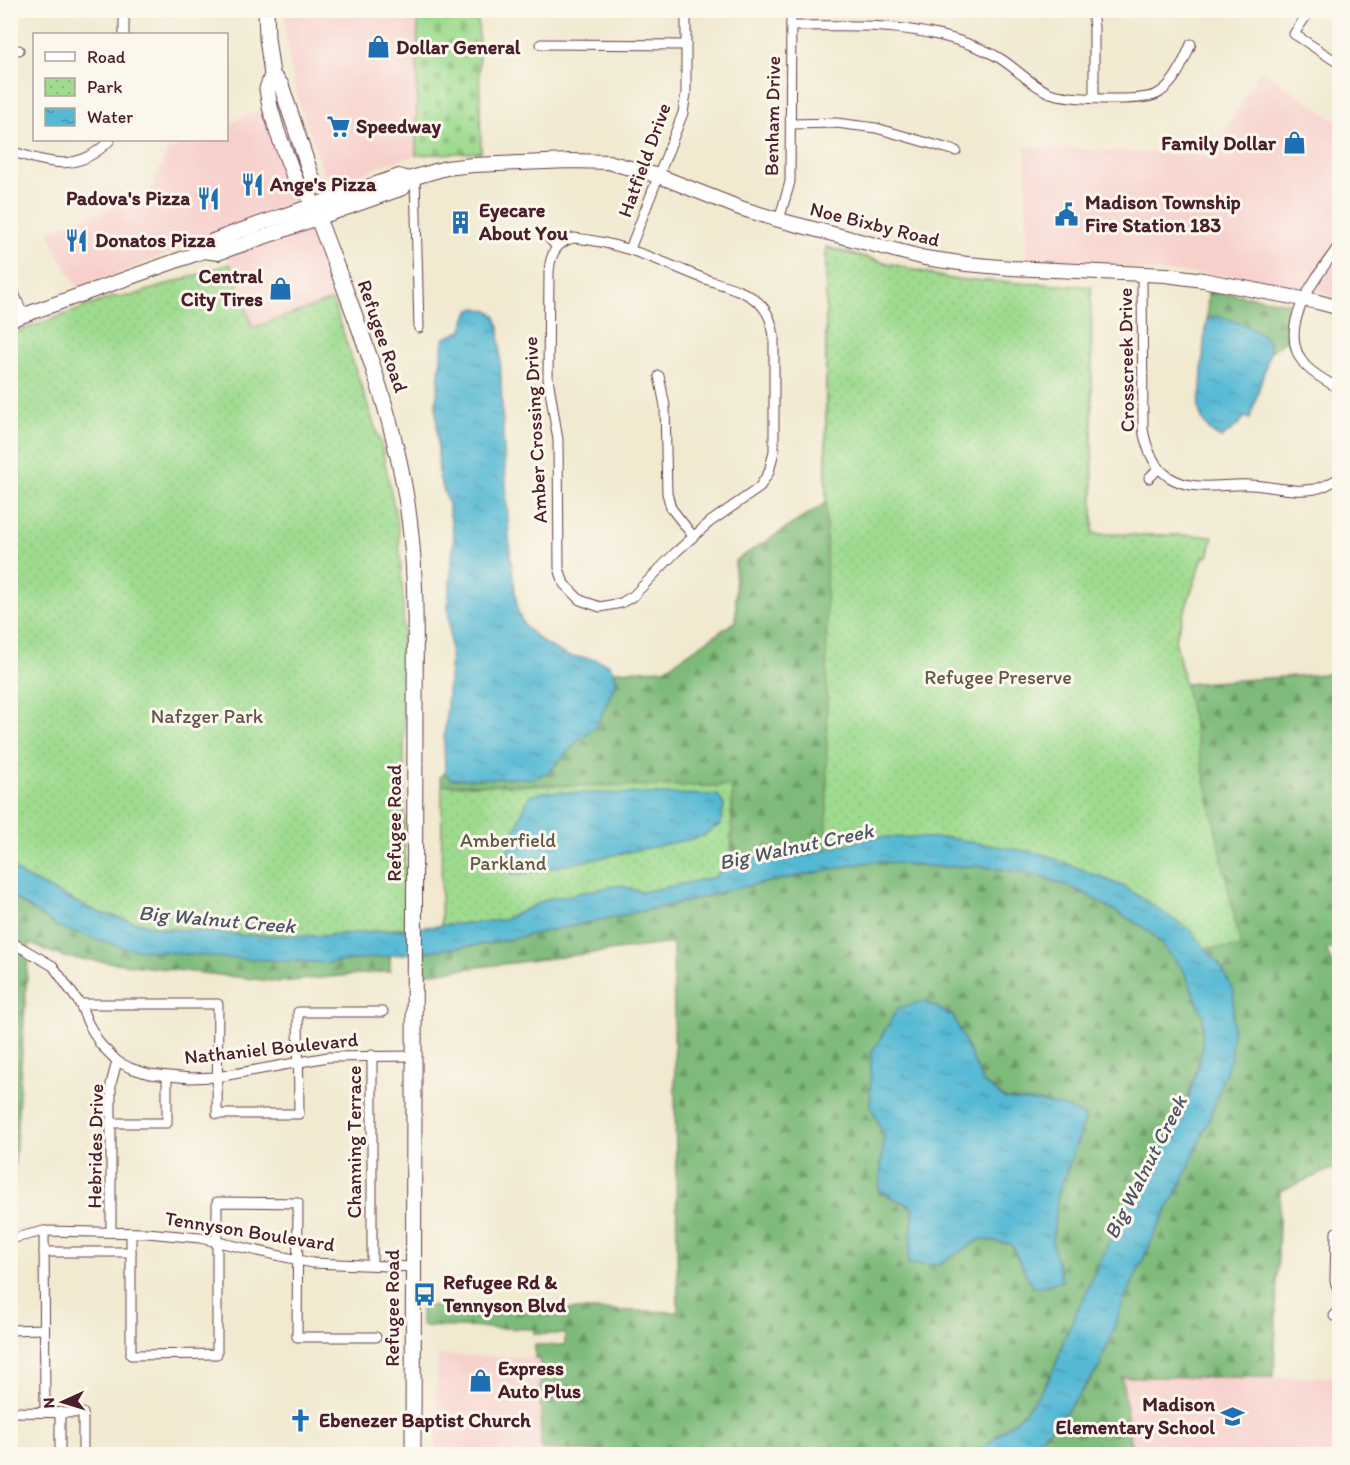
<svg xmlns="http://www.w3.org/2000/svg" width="1350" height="1465" font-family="Itim,sans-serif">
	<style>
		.built { fill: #f7d0cc }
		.forest { fill: url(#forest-firs); stroke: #646d52; stroke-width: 1.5; fill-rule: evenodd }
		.cemetery { fill: url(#cemetery-stones); stroke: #747d5d; stroke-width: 1.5 }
		.park { fill: url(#park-dots); stroke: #747d5d; stroke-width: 1.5 }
		.water { fill: url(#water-ripples); stroke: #506c80; stroke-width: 1.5 }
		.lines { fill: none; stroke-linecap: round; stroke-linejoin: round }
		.street-casing { stroke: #633d44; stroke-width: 11 }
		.secondary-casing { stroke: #633d44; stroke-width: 16 }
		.primary-casing { stroke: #633d44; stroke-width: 17 }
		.street { stroke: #fff; stroke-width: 9 }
		.secondary { stroke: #fff; stroke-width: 14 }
		.primary { stroke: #fff; stroke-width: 15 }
		.labels { text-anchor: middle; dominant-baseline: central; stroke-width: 6; stroke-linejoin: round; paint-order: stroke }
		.poi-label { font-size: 20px; font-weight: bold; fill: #4a1f2b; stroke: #fbf7ec; text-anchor: start }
		.street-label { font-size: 20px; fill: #4a1f2b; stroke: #fbf7ec }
		.park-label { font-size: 20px; fill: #635749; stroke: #fbf7ec }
		.water-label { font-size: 21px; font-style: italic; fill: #4e5566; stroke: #fbf7ec }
	</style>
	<defs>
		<pattern id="forest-firs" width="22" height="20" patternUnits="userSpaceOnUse" patternTransform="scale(1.5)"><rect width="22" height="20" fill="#7ebb7a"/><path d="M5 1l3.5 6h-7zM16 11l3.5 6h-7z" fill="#699764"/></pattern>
		<pattern id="cemetery-stones" width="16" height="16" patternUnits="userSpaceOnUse" patternTransform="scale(1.5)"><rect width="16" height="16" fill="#9edb8f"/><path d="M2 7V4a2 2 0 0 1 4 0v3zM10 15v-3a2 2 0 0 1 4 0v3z" fill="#8abc7c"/></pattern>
		<pattern id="park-dots" width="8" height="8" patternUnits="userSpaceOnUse" patternTransform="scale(1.5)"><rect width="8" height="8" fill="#9edb8f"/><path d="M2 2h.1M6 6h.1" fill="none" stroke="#8abc7c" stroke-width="1.8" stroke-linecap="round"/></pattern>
		<pattern id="water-ripples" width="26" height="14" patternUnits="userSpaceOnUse" patternTransform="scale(1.5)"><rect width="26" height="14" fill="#55b9d4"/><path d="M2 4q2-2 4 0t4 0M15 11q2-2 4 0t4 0" fill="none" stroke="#4896ac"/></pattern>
	</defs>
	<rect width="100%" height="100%" fill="#fbf7ec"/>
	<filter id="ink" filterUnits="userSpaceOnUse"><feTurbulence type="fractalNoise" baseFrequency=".0167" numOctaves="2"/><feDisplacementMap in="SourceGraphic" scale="12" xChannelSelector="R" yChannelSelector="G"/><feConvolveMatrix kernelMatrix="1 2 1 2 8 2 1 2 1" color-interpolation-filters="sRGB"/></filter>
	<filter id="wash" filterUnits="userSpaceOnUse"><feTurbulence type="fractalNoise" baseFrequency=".008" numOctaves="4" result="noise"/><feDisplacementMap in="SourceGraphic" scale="24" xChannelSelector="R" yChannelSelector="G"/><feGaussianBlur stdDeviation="1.35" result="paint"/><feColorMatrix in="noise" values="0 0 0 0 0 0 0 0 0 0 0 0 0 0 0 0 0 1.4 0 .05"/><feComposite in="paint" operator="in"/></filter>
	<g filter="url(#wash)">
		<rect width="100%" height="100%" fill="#f1e9d0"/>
		<!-- built -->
		<g class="built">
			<path d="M286,11h132l-2,144 -33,10 -42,18 -17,-8 -30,-88 -8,-54z"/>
			<path d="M1261,69l78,54v177l-17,-7 -33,-4 -54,-13 -207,-12 -3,-117 186,9z"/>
			<path d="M265,108l67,192 -79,28 -23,-64 -9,-31 -142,55 -17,-26 -13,-31 2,-2 102,-34 -2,-5 17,-40 9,-2 2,-4 11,-4h36l1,-16z"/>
			<path d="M437,1355l103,3 93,96h-197z"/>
			<path d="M1121,1377h218v77h-207z"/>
		</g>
		<!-- forest -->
		<g class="forest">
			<path d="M826,247l124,32 141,8 2,247 120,2 -5,20 -5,1 -28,82 9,45 155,-11v276h-13l13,30v187l-59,25 -6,186h-152l10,77h-110l36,-32 40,-52 23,-62 34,-75 29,-55 38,-210 -179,-114 -216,-2 -1,-2c-31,7 -63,6 -95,11l1,-75 -290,-1 -2,-8 5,-4 7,6 97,-7 32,-35 15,-10 20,-45 -2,-11 51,-2 71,-48 -1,-60 91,-58z"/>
			<path d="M1208,290l80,13 -2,37 -16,12 -2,-12 -50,-24 -11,3z"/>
			<path d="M874,861l64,6 41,-1 55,8 48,18 68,39 34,40 19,44 -1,35 -15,52 -32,60 -29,44 -62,133c-7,30 -22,55 -44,77 -14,14 -28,21 -41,38h-346l-1,-1 -91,-4 -1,-90 -5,-1v-13h30v-11h-31v-5l-113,-3v-20l257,6 -5,-369 -250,31v-23l64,-7 193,-41 53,-14zM953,1016l30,66 23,17 33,3 47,16 -28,76 -6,48 10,39 -29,7 -22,-44 -31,-5 -41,26 -25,-58 -35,-16 5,-55z"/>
			<path d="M11,867l14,10 366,52 -1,42 -110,11 -217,-25 -34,-14 -15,228 -3,3z"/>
		</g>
		<!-- cemetery -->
		<path class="cemetery" d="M418,11h60l3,141 -65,3z"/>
		<!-- park -->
		<g class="park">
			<path d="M826,248l124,31 141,8 2,247 120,2 -5,20 -5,1 -28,82 66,309 -63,-1 -121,-84 -230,-11z"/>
			<path d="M230,264l23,64 79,-28 50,148 16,79 5,69 2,332 -82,8 -82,-1 -81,-7 -61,-15 -74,-36 -14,-10v-533l102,-37 18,-1z"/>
			<path d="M442,785l290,1 -1,91 -290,57z"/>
		</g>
		<!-- water -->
		<g class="water">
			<path d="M476,308l11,2 8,5 4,12 4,107 7,119 8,59 7,15 20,17 22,12 27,3 14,5 6,7 2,11 -20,45 -15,10 -32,35 -15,6 -83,1 -6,-6 -1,-33 7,-83 -3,-51 6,-67 -6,-36 -9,-27 -3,-72 7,-65 18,-8 8,-20z"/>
			<path d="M1218,316l29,10 21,14 2,12 -20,67 -5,-2 -7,8 -17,13c-12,-6 -19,-15 -22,-29 -1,-7 2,-16 2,-23 2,-23 2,-45 6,-67z"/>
			<path d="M542,792l176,3 6,10 -3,19 -20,13 -188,39 -8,-14 4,-17 20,-49z"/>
			<path d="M873,837l76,1 94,16 82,33 66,44 31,37 12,25 -3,64 -21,60 -26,61 -29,55 -34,75 -22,60 -41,54 -36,32h-43c13,-17 27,-24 41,-38 22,-22 37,-47 44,-77l62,-133 29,-44 32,-60 15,-51 1,-36 -19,-44 -34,-40 -68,-39 -48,-18 -55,-8 -41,1 -64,-6 -141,28 -53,14 -193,41 -158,19 -103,-5 -102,-10 -66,-21 -47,-31 -1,-29 15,10 74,36 61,15 81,7 82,1 180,-16 45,-21 72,-14 22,7 73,-15 16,-16 36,-5h34z"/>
			<path d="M925,1001l28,15 30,66 22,17 34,3 30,6 17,10 -28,76 -6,48 10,39 -29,7 -22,-44 -31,-5 -41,26 -31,-1 6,-56 -35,-17 5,-55 -14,-32 1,-50 27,-46z"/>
		</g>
	</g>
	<g filter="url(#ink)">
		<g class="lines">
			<defs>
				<g id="street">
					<path d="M1092,10l2,18v70"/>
					<path d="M1310,10l-16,24 46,30"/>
					<path d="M791,26c45,0 92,-3 137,7 22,4 54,14 73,26 17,11 30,26 49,34 19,6 93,10 109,0 17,-11 24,-30 32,-49"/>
					<path d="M124,34v-24"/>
					<path d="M541,44l145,1"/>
					<path d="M10,50h9"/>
					<path d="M791,124l45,-1 40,5 80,23"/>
					<path d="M10,151c40,12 67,23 100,-11"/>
					<path d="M415,177l4,151"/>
					<path d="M779,220l11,-38 1,-172"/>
					<path d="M544,233l13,14"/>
					<path d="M574,238c46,4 88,24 131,41 18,6 40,11 54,24 10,9 13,21 15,33v115l-5,21 -10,16 -49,34 -34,30 -43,44 -12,7 -21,4 -20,-7 -16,-16 -5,-16 -1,-128 -10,-62 1,-106c1,-16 7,-31 25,-34z"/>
					<path d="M1340,244c-21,30 -67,84 -35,121 9,10 23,17 35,24"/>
					<path d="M630,249l53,-136 3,-20v-83"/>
					<path d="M1142,275l1,154c3,18 10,37 26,48 25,16 54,6 82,8 21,1 42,8 64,4 9,-2 18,-7 25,-12"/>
					<path d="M10,283l13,32"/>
					<path d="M659,376l6,30 2,87 4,15 22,28"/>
					<path d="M1149,478l10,-10"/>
					<path d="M13,943l40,23 27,38 8,19 12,21 17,17 13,7 19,6 41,4 27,-1 111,-20 86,-1"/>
					<path d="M80,1004h138l-1,110h82l-1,-102h85"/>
					<path d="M111,1123h56v-46"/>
					<path d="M44,1231l1,180"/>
					<path d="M111,1232v-148l6,-23"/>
					<path d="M1336,1232l-1,49 5,16"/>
					<path d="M131,1233v122l86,-1v-152l81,1 -1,134h79"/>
					<path d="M10,1239l34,-8 103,2 53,5 112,25 101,4"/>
					<path d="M44,1252h87"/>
					<path d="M372,1265v-210"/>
					<path d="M1334,1316l6,-6"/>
					<path d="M10,1330l34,-1"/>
					<path d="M10,1412l73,1v41"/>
					<path d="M60,1454v-42"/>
				</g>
				<g id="secondary">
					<path d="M204,251l9,-10 23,-9 163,-56 9,3 38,-11 27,-3 98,-4 37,1 51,14 81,32 39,12 146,38 42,6 44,4 155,7 37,5 115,22 22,6"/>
					<path d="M10,320l194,-69 14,2 185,-65 5,-9"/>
				</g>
				<g id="primary">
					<path d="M266,10l1,28 5,37 -5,14 3,18 7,24 21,56 11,8c37,98 80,198 97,302 12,72 9,146 9,218l-2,739"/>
					<path d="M272,75l9,10 32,96 -4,14"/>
				</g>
			</defs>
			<!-- street casing -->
			<use href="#street" class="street-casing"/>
			<!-- secondary casing -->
			<use href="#secondary" class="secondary-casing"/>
			<!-- primary casing -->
			<use href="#primary" class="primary-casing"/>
			<!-- street -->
			<use href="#street" class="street"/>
			<!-- secondary -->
			<use href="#secondary" class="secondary"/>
			<!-- primary -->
			<use href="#primary" class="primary"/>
		</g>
	</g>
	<!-- icons -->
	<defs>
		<symbol id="shop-bare" viewBox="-9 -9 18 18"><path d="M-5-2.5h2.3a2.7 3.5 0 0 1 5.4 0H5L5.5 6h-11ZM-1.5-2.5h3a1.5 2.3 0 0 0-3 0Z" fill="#1f6fb2" stroke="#fbf7ec" stroke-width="2.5" paint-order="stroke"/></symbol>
		<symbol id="supermarket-bare" viewBox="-9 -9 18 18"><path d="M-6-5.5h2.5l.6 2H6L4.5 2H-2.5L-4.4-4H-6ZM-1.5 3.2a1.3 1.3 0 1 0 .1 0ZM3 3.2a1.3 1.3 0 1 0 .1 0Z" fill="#1f6fb2" stroke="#fbf7ec" stroke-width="2.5" paint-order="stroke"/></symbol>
		<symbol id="restaurant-bare" viewBox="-9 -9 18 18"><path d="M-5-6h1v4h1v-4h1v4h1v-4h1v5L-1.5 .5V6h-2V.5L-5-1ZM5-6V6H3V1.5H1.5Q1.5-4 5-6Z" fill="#1f6fb2" stroke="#fbf7ec" stroke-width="2.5" paint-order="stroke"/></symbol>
		<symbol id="civic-bare" viewBox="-9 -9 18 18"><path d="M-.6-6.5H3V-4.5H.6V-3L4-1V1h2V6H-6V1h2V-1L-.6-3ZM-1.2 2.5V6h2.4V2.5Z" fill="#1f6fb2" stroke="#fbf7ec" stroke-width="2.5" paint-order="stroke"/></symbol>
		<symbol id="building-bare" viewBox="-9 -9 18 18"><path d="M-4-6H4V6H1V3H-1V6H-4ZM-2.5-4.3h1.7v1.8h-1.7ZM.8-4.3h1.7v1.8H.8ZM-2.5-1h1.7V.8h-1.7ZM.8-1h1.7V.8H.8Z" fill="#1f6fb2" stroke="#fbf7ec" stroke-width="2.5" paint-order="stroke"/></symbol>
		<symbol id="bus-bare" viewBox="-9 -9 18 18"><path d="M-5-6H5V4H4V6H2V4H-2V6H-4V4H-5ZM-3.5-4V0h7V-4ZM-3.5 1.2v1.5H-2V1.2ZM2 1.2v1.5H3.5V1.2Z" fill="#1f6fb2" stroke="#fbf7ec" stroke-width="2.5" paint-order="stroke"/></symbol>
		<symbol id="school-bare" viewBox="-9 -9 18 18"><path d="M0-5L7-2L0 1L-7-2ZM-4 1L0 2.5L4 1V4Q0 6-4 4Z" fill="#1f6fb2" stroke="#fbf7ec" stroke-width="2.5" paint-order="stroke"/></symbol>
		<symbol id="church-bare" viewBox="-9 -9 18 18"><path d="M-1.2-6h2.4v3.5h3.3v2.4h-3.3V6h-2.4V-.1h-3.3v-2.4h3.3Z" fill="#1f6fb2" stroke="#fbf7ec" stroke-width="2.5" paint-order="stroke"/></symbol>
	</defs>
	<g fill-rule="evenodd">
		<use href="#shop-bare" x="362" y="30" width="33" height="33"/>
		<use href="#supermarket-bare" x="322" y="110" width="33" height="33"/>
		<use href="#shop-bare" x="1278" y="126" width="33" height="33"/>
		<use href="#restaurant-bare" x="236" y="168" width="33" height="33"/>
		<use href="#restaurant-bare" x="192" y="182" width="33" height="33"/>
		<use href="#civic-bare" x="1050" y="198" width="33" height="33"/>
		<use href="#building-bare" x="444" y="206" width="33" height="33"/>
		<use href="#restaurant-bare" x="60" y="224" width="33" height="33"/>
		<use href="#shop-bare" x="264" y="272" width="33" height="33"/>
		<use href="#bus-bare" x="408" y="1278" width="33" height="33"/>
		<use href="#shop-bare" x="464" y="1364" width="33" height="33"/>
		<use href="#school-bare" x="1216" y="1400" width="33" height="33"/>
		<use href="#church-bare" x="284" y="1404" width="33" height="33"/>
	</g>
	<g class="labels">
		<!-- poi labels -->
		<g class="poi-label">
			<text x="396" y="47">Dollar General</text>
			<text x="356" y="126">Speedway</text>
			<text x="1276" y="143" text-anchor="end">Family Dollar</text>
			<text x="270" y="184">Ange's Pizza</text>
			<text x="190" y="198" text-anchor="end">Padova's Pizza</text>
			<text x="1085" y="202">Madison Township<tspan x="1085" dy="23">Fire Station 183</tspan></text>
			<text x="479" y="210">Eyecare<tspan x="479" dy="23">About You</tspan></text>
			<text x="95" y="240">Donatos Pizza</text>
			<text x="263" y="276" text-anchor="end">Central<tspan x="263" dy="23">City Tires</tspan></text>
			<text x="443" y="1282">Refugee Rd &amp;<tspan x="443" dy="23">Tennyson Blvd</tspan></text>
			<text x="498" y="1368">Express<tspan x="498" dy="23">Auto Plus</tspan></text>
			<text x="1215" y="1404" text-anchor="end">Madison<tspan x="1215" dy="23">Elementary School</tspan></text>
			<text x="319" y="1420">Ebenezer Baptist Church</text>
		</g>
		<!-- street labels -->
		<g class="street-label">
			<text transform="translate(772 116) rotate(-89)">Benham Drive</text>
			<text transform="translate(644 160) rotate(-70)">Hatfield Drive</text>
			<text transform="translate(875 224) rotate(14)">Noe Bixby Road</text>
			<text transform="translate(383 336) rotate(71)">Refugee Road</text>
			<text transform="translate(1126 360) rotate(-91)">Crosscreek Drive</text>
			<text transform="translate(535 430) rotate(-93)">Amber Crossing Drive</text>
			<text transform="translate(394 823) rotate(-90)">Refugee Road</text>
			<text transform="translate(271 1048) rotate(-6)">Nathaniel Boulevard</text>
			<text transform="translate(354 1142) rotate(-90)">Channing Terrace</text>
			<text transform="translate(95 1146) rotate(-89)">Hebrides Drive</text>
			<text transform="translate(250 1231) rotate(9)">Tennyson Boulevard</text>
			<text transform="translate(392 1308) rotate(-90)">Refugee Road</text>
		</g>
		<!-- park labels -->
		<g class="park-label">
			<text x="998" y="677">Refugee Preserve</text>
			<text x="207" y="716">Nafzger Park</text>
			<text x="508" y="840">Amberfield<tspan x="508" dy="23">Parkland</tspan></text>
		</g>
		<!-- water labels -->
		<g class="water-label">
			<text transform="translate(796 846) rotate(-12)">Big Walnut Creek</text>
			<text transform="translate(217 919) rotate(5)">Big Walnut Creek</text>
			<text transform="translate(1145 1167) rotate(-63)">Big Walnut Creek</text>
		</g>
	</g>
	<!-- margin -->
	<rect width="1350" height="1465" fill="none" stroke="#fbf7ec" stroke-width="36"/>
	<!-- legend -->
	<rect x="33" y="33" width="195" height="108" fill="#fbf7ec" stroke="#b4a19f" stroke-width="1.5"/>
	<rect x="45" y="52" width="30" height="9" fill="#ffffff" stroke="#b4a19f" stroke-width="1.5"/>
	<text x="87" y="63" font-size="18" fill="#4a1f2b">Road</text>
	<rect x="45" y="78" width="30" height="18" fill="url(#park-dots)" stroke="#b4a19f" stroke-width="1.5"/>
	<text x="87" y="93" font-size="18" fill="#4a1f2b">Park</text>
	<rect x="45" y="108" width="30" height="18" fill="url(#water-ripples)" stroke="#b4a19f" stroke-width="1.5"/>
	<text x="87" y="123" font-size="18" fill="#4a1f2b">Water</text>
	<!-- north arrow -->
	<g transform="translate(63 1402) rotate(266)" stroke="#fbf7ec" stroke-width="4.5" paint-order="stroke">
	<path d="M0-4.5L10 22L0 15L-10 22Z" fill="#4a1f2b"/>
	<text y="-9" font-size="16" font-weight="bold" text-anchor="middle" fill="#4a1f2b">N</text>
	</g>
</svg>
